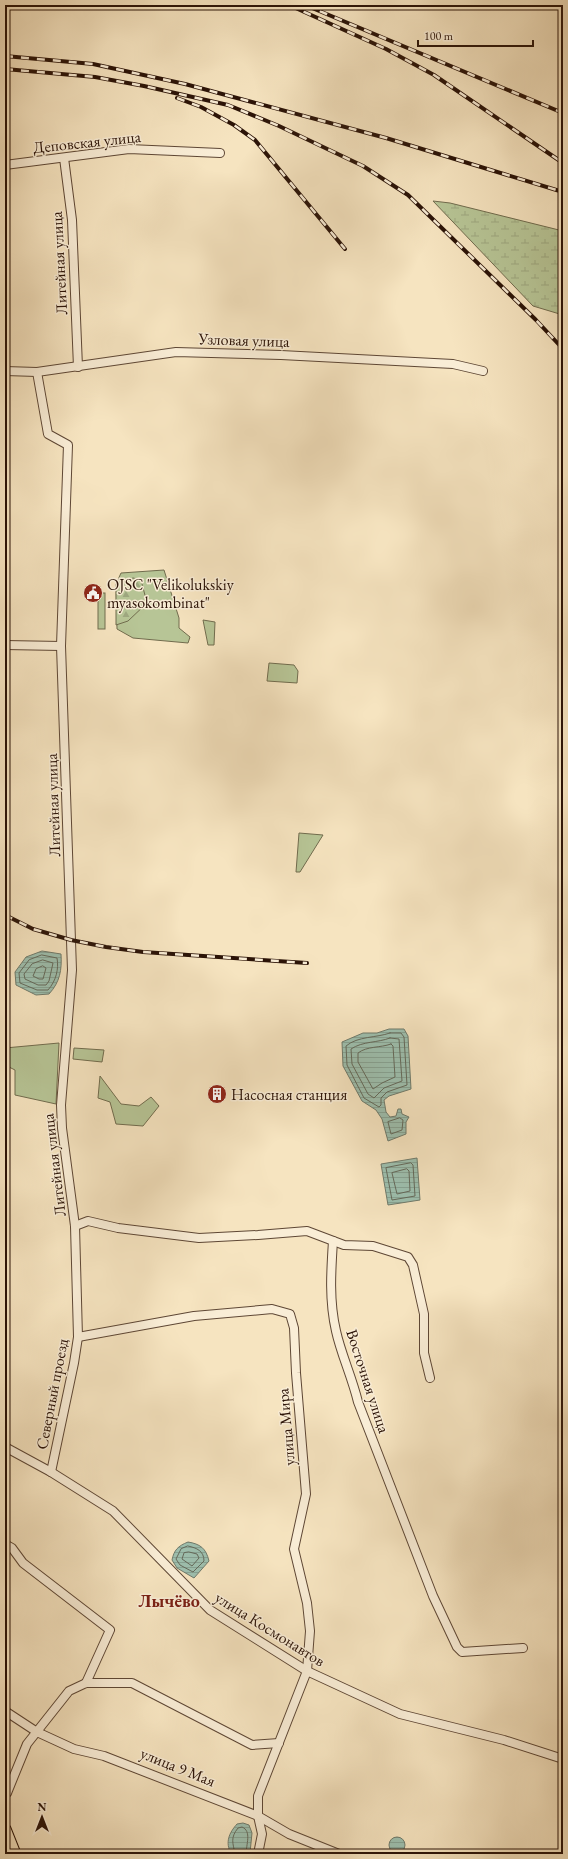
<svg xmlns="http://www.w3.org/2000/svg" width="568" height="1859" font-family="'EB Garamond',serif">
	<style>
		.grass { fill: #b7c596; stroke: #716c4e }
		.forest { fill: url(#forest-firs); stroke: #716c4e }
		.wetland { fill: url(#wetland-marsh); stroke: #716c4e }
		.water { fill: url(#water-rules); stroke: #6f7a6b }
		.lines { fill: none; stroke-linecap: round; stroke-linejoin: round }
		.shore { stroke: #64695a; stroke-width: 1 }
		.minor-casing { stroke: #5e4735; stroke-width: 10 }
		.major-casing { stroke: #2b1307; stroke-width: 13 }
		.minor { stroke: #f9edd6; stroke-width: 8 }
		.major { stroke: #f6e4c0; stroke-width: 11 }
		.rail-casing { stroke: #2b1307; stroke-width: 4 }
		.rail { stroke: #f9edd6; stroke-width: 2.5; stroke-dasharray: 8; stroke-linecap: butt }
		.labels { text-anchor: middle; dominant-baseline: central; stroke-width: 3; stroke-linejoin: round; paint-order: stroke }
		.street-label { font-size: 16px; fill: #2b1307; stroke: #f9edd6 }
		.poi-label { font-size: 16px; fill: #2b1307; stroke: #f9edd6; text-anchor: start }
		.quarter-label { font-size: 18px; font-weight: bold; fill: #7a1f14; stroke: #f9edd6 }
	</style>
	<defs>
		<pattern id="forest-firs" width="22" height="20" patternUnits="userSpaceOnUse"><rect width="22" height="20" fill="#b7c596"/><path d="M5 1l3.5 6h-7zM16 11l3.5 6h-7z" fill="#9ea880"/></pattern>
		<pattern id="wetland-marsh" width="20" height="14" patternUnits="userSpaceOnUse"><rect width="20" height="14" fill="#b7c596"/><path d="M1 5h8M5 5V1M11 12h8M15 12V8" fill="none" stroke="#9ea880"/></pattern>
		<pattern id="water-rules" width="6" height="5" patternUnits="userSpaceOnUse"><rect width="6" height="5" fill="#9dbfae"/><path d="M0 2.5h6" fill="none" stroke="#87a394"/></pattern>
	</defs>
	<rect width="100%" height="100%" fill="#f6e4c0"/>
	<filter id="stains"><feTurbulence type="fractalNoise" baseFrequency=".005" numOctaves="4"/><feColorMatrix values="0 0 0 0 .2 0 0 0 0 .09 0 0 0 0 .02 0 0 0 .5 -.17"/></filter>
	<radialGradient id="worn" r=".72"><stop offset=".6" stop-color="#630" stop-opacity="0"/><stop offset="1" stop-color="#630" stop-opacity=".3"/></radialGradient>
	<!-- grass -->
	<g class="grass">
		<path d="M164,570l15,48v10l11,9 -2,6 -55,-5 -16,-9 -1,-45 5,-11z"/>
		<rect x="98" y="593" width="7" height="36"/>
		<path d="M203,620l12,2 -1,23h-6z"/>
		<path d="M269,663l25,2 4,6 -1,12 -30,-2z"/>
		<path d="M299,833l24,2 -23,37h-4z"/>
		<path d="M59,1043l-3,61 -41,-9v-25l-10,-5v-17z"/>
		<path d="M74,1048l30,2 -2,12 -29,-3z"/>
		<path d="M100,1076l21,28 18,2 12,-9 8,9 -16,20 -27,-2 -6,-22 -12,-4z"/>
	</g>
	<!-- forest -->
	<path class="forest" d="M133,578l8,2 6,23 -19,18 -12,4v-41z"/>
	<!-- wetland -->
	<path class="wetland" d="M433,201l17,2 113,28v84l-30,-9z"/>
	<!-- water -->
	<g class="water">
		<path d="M42,951l19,3c1,16 -1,28 -12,40l-13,1 -20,-10 -1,-13 11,-15z"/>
		<path d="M389,1029h15l4,7 3,53 -22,7 -5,4 2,12 4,5 6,-1 2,-7h3l1,5 7,3 -3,5v12l-18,7 -6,-22 -6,-9 -14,-9 -19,-35 -1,-24 21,-9h14z"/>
		<path d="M417,1158l3,42 -32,5 -7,-41z"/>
		<path d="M188,1542c12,2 18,6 21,19l-15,17 -17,-10 -5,-8c2,-10 6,-14 16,-18z"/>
		<path d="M243,1823l6,2 3,8 -2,20 -19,1c-6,-12 -2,-21 6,-30z"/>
		<circle cx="397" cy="1845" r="8"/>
	</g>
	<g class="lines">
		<!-- shore -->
		<g class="shore">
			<path d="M42,955l15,3c2,11 -1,23 -9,32h-11l-17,-7 -1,-10 10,-13z"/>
			<path d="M43,960l10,3 -4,18 -3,4h-8l-13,-6 -1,-5 8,-10z"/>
			<path d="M43,966l3,2 -3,11h-4l-6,-3 3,-7z"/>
			<path d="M390,1033h11l3,4 3,48 -20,7 -6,6v7l-2,2 -15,-9 -17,-33 -1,-19c12,-10 30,-8 44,-13z"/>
			<path d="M390,1038l9,1 3,42 -18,7 -10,10 -6,-4 -16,-30 -1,-15c12,-8 26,-6 39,-11z"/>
			<path d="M391,1044l2,2 2,31 -13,6 -9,6 -15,-27v-9c9,-7 22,-5 33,-9z"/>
			<path d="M400,1118l3,2 -1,10 -11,4 -3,-12z"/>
			<path d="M411,1163l2,2 2,31 -23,4 -6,-32z"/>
			<path d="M407,1169l2,2 1,20 -13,3 -5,-21z"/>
			<path d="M188,1546c9,2 16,5 16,15l-11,11 -13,-7 -4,-6 5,-10z"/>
			<path d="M189,1552l8,2 2,4 -7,8 -10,-7 2,-6z"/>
			<path d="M235,1854c-2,-11 -5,-16 3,-26l4,-1c10,4 4,18 4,27"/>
		</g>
		<defs>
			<g id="minor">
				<path d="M64,158l8,62 6,147"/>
				<path d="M5,165l124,-16 91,4"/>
				<path d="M5,371l32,1 139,-20 105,3 172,9 30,7"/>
				<path d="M37,372l11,62 20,11 -7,201 11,324 -11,135 1,23 13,98 3,111 -4,26 -23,109"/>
				<path d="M5,645l56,1"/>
				<path d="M75,1226l13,-5 30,7 81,10 59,-3 49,-4 37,14 29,1 35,11 5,8 11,49v39l6,25"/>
				<path d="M333,1241c-2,30 -4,60 3,90 5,23 16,46 22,71l75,194 24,51 5,5 61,-4"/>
				<path d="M78,1337l116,-21 78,-7 18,5 4,14 2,45 10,121 -12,55 13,54 3,28 -3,40 -49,125v20l4,18 -4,20"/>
				<path d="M5,1447l46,25 62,39 97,99 97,61 93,43 104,26 59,19"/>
				<path d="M5,1544l7,4 11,15 87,67 -24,53"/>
				<path d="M5,1711l32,21 37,17 30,7 154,60 31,18 50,20"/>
				<path d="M5,1795l2,-2 20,-49 42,-53 17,-8h46l120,62 27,-2"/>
			</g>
			<path id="major" d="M5,1829l10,25"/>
		</defs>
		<!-- minor casing -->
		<use href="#minor" class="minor-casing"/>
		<!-- major casing -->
		<use href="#major" class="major-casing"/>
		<!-- minor -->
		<use href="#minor" class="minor"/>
		<!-- major -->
		<use href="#major" class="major"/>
		<defs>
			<g id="rail">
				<path d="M289,5l97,44 48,26 129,88"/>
				<path d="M305,5l258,108"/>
				<path d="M546,5l17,4"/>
				<path d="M5,56l88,8 92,20 201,54 177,54"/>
				<path d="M5,69l90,8 49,9 84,19 51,21 84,40 45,29 128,125 27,29"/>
				<path d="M177,98l24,9 33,18 21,15 90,109"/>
				<path d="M5,915l28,14 38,11 35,7 37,5 164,11"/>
			</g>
		</defs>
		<!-- rail casing -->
		<use href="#rail" class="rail-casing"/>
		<!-- rail -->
		<use href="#rail" class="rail"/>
	</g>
	<!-- icons -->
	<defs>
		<symbol id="civic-disc" viewBox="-11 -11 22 22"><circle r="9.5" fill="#8f2418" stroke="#f9edd6"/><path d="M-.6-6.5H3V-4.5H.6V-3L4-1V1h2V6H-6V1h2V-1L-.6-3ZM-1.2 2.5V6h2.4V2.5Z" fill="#fff"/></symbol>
		<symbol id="building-disc" viewBox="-11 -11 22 22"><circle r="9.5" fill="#8f2418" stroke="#f9edd6"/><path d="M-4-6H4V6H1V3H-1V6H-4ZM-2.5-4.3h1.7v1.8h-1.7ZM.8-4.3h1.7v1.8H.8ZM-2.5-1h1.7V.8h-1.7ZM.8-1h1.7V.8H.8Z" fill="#fff"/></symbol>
	</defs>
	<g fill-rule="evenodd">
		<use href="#civic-disc" x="82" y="582" width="22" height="22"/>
		<use href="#building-disc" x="206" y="1083" width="22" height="22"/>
	</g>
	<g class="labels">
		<!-- street labels -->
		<g class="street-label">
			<text transform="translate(87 142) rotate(-6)">Деповская улица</text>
			<text transform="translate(59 263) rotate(-93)">Литейная улица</text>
			<text transform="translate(244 340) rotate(2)">Узловая улица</text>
			<text transform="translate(53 805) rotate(-92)">Литейная улица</text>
			<text transform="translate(54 1165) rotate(-97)">Литейная улица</text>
			<text transform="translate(368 1381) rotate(72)">Восточная улица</text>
			<text transform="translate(52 1394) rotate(-79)">Северный проезд</text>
			<text transform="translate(286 1427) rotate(-95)">улица Мира</text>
			<text transform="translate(270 1629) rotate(32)">улица Космонавтов</text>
			<text transform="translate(178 1767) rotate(22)">улица 9 Мая</text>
		</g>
		<!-- poi labels -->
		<g class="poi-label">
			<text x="107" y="584">OJSC "Velikolukskiy<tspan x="107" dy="18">myasokombinat"</tspan></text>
			<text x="231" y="1094">Насосная станция</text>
		</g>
		<!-- quarter labels -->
		<g class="quarter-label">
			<text x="169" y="1600">Лычёво</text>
		</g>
	</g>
	<!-- margin -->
	<rect width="568" height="1859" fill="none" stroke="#f6e4c0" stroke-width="20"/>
	<rect x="6" y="6" width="556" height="1847" fill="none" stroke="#2b1307" stroke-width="2"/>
	<rect x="10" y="10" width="548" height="1839" fill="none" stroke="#2b1307"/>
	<!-- north arrow -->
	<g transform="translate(42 1817)" stroke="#f9edd6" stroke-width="3" paint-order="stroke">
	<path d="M0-3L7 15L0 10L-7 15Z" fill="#2b1307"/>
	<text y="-6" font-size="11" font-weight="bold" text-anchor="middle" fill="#2b1307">N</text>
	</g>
	<!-- scale -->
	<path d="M418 40v6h115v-6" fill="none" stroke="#2b1307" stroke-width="2"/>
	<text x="424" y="40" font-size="12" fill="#2b1307" stroke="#f9edd6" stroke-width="3" paint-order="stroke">100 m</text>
	<rect width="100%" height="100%" filter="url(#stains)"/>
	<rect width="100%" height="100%" fill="url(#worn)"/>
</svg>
